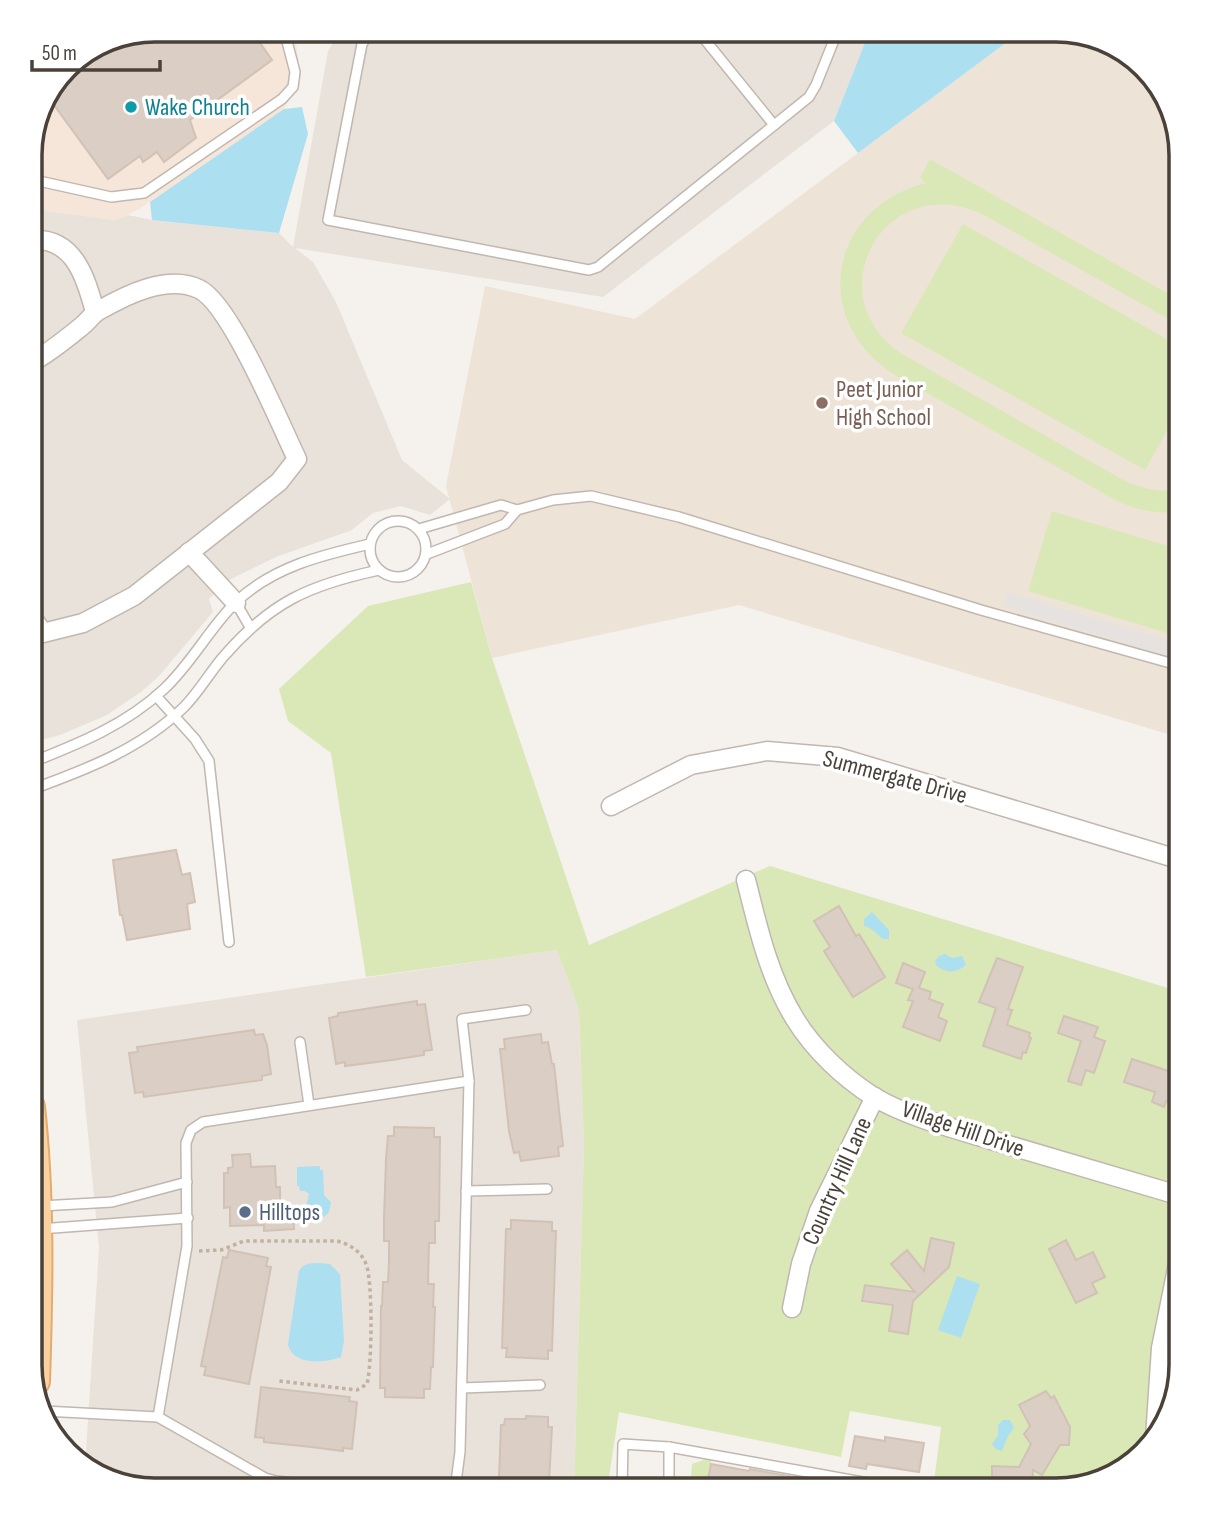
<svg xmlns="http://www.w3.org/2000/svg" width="1211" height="1520" font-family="'Sofia Sans Condensed',sans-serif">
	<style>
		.residential { fill: #e9e2da }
		.commercial { fill: #f6e5d9 }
		.education { fill: #eee3d7 }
		.green { fill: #dae8b7 }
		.parking { fill: #e5e2e0 }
		.water { fill: #acdfef }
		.building { fill: #dacec5; stroke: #d2c2b5; stroke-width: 2 }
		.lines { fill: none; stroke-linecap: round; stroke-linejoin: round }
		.lane-casing { stroke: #c1b7af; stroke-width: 12 }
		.street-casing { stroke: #c1b7af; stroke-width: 21 }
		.primary-casing { stroke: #e1ac6f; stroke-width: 32 }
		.path { stroke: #c2b1a0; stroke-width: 3.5; stroke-dasharray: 3.5 3.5; stroke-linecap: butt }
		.lane { stroke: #fff; stroke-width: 9 }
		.street { stroke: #fff; stroke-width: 18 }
		.primary { stroke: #fbd29f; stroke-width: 28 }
		.culture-dot { fill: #0f9aa8; stroke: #fff; stroke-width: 2.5 }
		.education-dot { fill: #8d6e63; stroke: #fff; stroke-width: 2.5 }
		.service-dot { fill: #5c6f8a; stroke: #fff; stroke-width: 2.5 }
		.labels { text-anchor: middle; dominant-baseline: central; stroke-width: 7; stroke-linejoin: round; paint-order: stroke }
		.culture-label { font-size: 24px; fill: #0d838f; stroke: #fff; text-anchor: start }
		.education-label { font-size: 24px; fill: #785e54; stroke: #fff; text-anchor: start }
		.street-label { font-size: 24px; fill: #4a4139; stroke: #fff }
		.service-label { font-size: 24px; fill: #4e5e75; stroke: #fff; text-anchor: start }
		.rim { fill: none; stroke: #4a4139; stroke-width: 3.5 }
	</style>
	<rect width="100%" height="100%" fill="#f5f1ec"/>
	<!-- residential -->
	<g class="residential">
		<path d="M341,30h529l-36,91 -231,176 -308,-49 18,14 23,40 66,158 48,39 -20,16 -29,-9 -28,7 -21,17 -76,27 -47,23 -20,19 4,13 -54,64 -18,16 -34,23 -47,20 -30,8v-534l85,11 13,-5 24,5 127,13 14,14 35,-196z"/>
		<path d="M557,950l22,60 5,135 -10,345h-420l-61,-16 -8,-7 14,-219 -22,-228z"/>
	</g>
	<!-- commercial -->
	<path class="commercial" d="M155,30h139l7,46 -17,33 -145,100 -23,11 -86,-11v-63l13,-47 29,-38z"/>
	<!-- education -->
	<path class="education" d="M1023,30h41l54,16 42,39 21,69v584l-442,-133 -247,53 -46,-172 39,-200 150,33z"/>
	<!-- green -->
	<g class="green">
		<path d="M930,159l251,142v25l-199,-112c-97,-45 -168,81 -80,140l223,127c18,8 36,12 56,8v22c-23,4 -45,-1 -66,-11l-223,-127c-83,-55 -62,-166 34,-190l-6,-5z"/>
		<path d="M963,224l218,123v59l-36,64 -244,-137z"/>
		<path d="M1052,511l129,39v87l-153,-46z"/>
		<path d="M471,582l21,76 97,287 181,-79 411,126v374l-16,61 -39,42 -69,21h-124l8,-63 -91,-16 -9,46 -222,-45 -12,78h-33l10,-345 -5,-135 -22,-60 -191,27 -35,-224 -43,-32 -9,-32 89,-83z"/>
		<path d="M712,1457l-6,33h-16l2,-26z"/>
	</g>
	<!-- parking -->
	<path class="parking" d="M1007,592l174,52v16l-178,-54z"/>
	<!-- water -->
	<g class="water">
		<path d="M870,30h153l-165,123 -24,-32z"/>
		<path d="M302,107l6,27 -29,99 -127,-13 -2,-18 134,-93z"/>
		<path d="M872,912l17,18v9h-6l-13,-11 -6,-2v-7z"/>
		<path d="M945,954l7,4 10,-2 4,9c-9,8 -21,9 -30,0l-1,-4 4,-5z"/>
		<path d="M320,1166v4h3l1,25 7,7 -2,10 -5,5 -9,2 -5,-3 -3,2 -5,-11h4l3,-13 -4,-3h-5l-1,-5h-2v-19z"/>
		<path d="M320,1263l10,1 10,10 4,67 -3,16c-17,6 -47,9 -53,-12l11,-74c5,-8 11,-8 21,-8z"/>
		<path d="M957,1276l23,8 -19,54 -23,-8z"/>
		<path d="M1003,1420h7l4,8 -6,8 -6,15 -6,-2 -4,-5 6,-9v-10z"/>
	</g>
	<!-- building -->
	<g class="building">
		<path d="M155,30h96l21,30 -82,60 6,18 -32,24 -7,-10 -14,10 -3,-6 -32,23 -62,-85 26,-33z"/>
		<path d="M176,850l6,25 8,-2 5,29 -8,2 3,25 -63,11 -5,-25h-2l-7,-55z"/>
		<path d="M839,906l17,30 3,-2 26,43 -32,20 -29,-46 6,-4 -16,-26z"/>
		<path d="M997,958l26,9 -15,42 4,1 -5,15 23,8 -1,4 2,1 -5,15 -3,-1 -2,7 -38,-13 13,-38 -17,-6z"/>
		<path d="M903,963l22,9 -6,16 12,4 -2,7 14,5 -5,13 9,4 -7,20 -37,-14 10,-26 -5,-1 5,-11 -17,-6z"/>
		<path d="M417,1001v4l8,-1 7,46 -8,1v4l-32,5 -47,6v-4l-9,2 -7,-46 9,-2v-3z"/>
		<path d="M1064,1016l34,11 -4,10 11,4 -11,32 -8,-3 -5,15 -13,-4 13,-40 -23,-8z"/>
		<path d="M254,1030l1,5 8,-1 4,11 4,29 -9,2v4l-118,17 -1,-5 -8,1 -6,-40 9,-1 -1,-5z"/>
		<path d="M541,1034l1,9 6,-1 4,22h2l9,82 -5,1 1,9 -38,5 -2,-9 -5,1 -5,-22 -9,-82h5l-1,-10z"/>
		<path d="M1132,1059l49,16v22l-4,-1 -3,8 -8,-3 -2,6 -12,-5 3,-10 -31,-10z"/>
		<path d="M394,1127l40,1v9h6l-1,84h-4v22h-6l-1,41h6l-1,23h2l-2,60h-2l-1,22h-6v9l-39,-1v-9h-5l1,-82h1l1,-24h5l1,-22v-19h-5v-23l2,-59 2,-23h6z"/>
		<path d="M250,1154l1,13 24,-1 1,21h4v21h13l1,21 -30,2v-6l-34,1v-19l-6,1v-35h4v-5l5,-1 -1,-12z"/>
		<path d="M511,1220l41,2v9h4l-4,120 -4,-1v9l-42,-2 1,-9h-5l4,-119h5z"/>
		<path d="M931,1238l23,5 -5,24 -36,34 -5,33 -19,-3 4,-26 -31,-4 3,-16 50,7 -24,-28 16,-14 17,21z"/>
		<path d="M1066,1240l10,20 17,-8 12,25 -13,6 5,10 -21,10 -27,-54z"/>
		<path d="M229,1250l39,8 -2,8 5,1 -22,117 -45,-9 2,-8 -5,-1 22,-109 4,1z"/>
		<path d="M261,1387l89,10 -1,4 8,1 -5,47 -9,-1v3l-32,-4 -47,-5v-4l-9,-1z"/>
		<path d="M1046,1391l5,7 3,-2 16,31 -1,18h-9l-18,30 -9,-5 -1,13 -15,-1v8h-25v-24l27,1 12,-23 -7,-10 6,-8 -11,-21z"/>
		<path d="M526,1416l22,1v10h4l-3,55h-2l-1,8h-45v-12h-2l2,-53h3l1,-6h21z"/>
		<path d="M855,1436l30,5v-4l39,6 -5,29 -52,-8 -1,5 -17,-3z"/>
		<path d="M711,1464l38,7 1,-2 89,16v5h-133z"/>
	</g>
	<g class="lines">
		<defs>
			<g id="lane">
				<path d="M371,30l-9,14 -34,176 261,50 9,-3 211,-170 7,-12 22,-55"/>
				<path d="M697,30l77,95"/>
				<path d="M30,179l81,18 33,-4 138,-94 11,-12 2,-15 -11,-42"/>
				<circle cx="398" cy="549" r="28"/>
				<path d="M419,529l82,-24 16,5 36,-10 38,-4 88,21 302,93 200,56"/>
				<path d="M427,554l78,-30 12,-14"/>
				<path d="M236,603l14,24"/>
				<path d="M156,696l39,43 14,22 20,181"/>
				<path d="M30,763c48,-19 96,-38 134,-74 27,-25 45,-60 71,-86 37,-36 87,-48 135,-59"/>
				<path d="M30,790c55,-20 111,-41 154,-83 15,-15 26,-35 40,-51 47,-54 85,-71 155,-86"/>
				<path d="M300,1042l9,63"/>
				<path d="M466,1191l81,-2"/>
				<path d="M41,1206l71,-4 75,-20"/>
				<path d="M40,1229l148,-11"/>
				<path d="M462,1388l78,-3"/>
				<path d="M44,1411l114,6 107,61 11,3 87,9"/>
				<path d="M158,1417l29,-171 -1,-103 5,-13 12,-8 266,-41 -7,-62 64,-9"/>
				<path d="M669,1447l238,43"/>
				<path d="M451,1490l5,-8 4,-30 9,-371"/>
				<path d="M622,1490l1,-46 46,3v43"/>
			</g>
			<g id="street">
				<path d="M30,240c44,-4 56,38 65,72"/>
				<path d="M189,552l47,51"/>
				<path d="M30,614l13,19 40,-10 51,-27 145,-114 18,-23c-17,-35 -67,-156 -98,-170 -32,-15 -73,6 -101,22 -6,4 -10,10 -16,15 -16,13 -34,28 -52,37"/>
				<path d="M611,806l80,-41 76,-14 71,6 343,103"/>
				<path d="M746,880c12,48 23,97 49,139 19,31 49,59 79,78 38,22 83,32 124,45 61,18 122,36 183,54"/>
				<path d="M792,1308l9,-44 18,-53 56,-114"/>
				<path d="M1155,1438l6,-90 20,-99"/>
			</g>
			<path id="primary" d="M30,1107c10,90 8,183 5,274"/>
		</defs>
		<!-- lane casing -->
		<use href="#lane" class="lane-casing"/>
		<!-- street casing -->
		<use href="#street" class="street-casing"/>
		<!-- primary casing -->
		<use href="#primary" class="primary-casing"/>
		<!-- path -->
		<path class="path" d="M199,1251l22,-1 23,-9h93c12,3 24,10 29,23 7,16 6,103 1,120l-10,6 -78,-9"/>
		<!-- lane -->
		<use href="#lane" class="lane"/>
		<!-- street -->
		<use href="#street" class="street"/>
		<!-- primary -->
		<use href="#primary" class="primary"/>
	</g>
	<!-- markers -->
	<circle class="culture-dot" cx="131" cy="107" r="7"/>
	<circle class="education-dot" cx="822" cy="403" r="7"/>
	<circle class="service-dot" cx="245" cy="1212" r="7"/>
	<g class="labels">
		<!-- culture labels -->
		<g class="culture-label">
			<text x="145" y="107">Wake Church</text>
		</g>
		<!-- education labels -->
		<g class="education-label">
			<text x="836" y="389">Peet Junior<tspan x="836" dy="28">High School</tspan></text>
		</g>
		<!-- street labels -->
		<g class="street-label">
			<text transform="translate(895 777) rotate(15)">Summergate Drive</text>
			<text transform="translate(963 1129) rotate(19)">Village Hill Drive</text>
			<text transform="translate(837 1181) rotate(-66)">Country Hill Lane</text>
		</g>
		<!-- service labels -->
		<g class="service-label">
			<text x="259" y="1212">Hilltops</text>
		</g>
	</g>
	<!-- crop -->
	<path d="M0 0H1211V1520H0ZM155 42H1056A113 113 0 0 1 1169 155V1365A113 113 0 0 1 1056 1478H155A113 113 0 0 1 42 1365V155A113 113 0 0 1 155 42Z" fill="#fff" fill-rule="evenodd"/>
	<path class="rim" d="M155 42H1056A113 113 0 0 1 1169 155V1365A113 113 0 0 1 1056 1478H155A113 113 0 0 1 42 1365V155A113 113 0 0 1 155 42Z"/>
	<!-- scale -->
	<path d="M32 60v10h128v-10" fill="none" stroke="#4a4139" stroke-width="3.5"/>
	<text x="42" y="60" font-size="21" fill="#4a4139" stroke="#ffffff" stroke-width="5" paint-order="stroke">50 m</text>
</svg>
